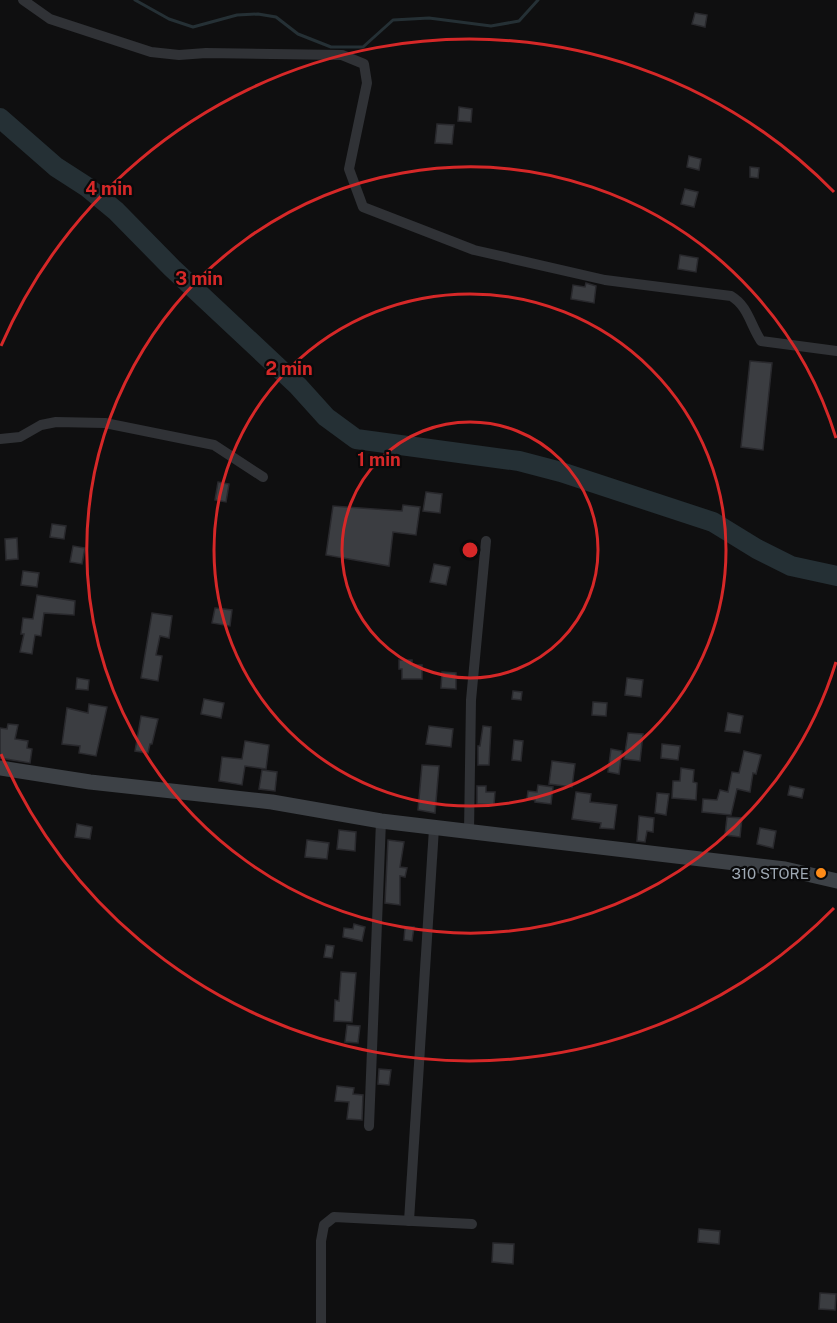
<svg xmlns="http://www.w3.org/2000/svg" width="837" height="1323" font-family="'Public Sans',sans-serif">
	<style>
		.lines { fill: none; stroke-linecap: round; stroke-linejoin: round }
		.stream { stroke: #253035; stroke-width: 3 }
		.river { stroke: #253035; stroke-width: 20 }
		.building { fill: #3b3d41; stroke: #29292d; stroke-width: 1.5 }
		.street { stroke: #303236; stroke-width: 10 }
		.secondary { stroke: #3d4146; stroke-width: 15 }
		.ring { fill: none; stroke: #d62828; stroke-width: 3 }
		.poi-dot { fill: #ff8c18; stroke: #0a0a0b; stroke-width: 2 }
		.labels { text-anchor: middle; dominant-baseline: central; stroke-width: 4.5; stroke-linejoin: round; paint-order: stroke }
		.poi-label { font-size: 15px; fill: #9ea8b3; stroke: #0a0a0b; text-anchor: end }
		.centre { fill: #d62828; stroke: #0a0a0b; stroke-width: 3 }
		.ring-label { font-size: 18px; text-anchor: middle; font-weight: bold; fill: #d62828; stroke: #0a0a0b; stroke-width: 4.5; stroke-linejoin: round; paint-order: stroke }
	</style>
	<rect width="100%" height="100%" fill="#0f0f10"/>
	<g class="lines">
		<!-- stream -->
		<path class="stream" d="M135,0l34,19 24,8 44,-12 21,-1 18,3 22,17 33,13h32l30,-27 36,-2 62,8 28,-5 19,-21"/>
		<!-- river -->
		<path class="river" d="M0,118l56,49 31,20 29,24 56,57 126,118 28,31 30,22 163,22 42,11 152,50 44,27 34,17 46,10"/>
	</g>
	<!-- building -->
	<g class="building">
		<path d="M695,13l12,2 -2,12 -13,-3z"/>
		<path d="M459,107l13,2 -1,13 -13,-1z"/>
		<path d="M437,124l17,1 -2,19 -17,-1z"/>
		<path d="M689,156l12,3 -2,11 -12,-3z"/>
		<path d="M750,167l9,1 -1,10 -8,-1z"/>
		<path d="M685,189l13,3 -4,15 -13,-3z"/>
		<path d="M680,255l18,3 -2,14 -18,-3z"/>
		<path d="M586,283l10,3 -2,17 -23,-4 2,-14 12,2z"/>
		<path d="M750,361l22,2 -9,87 -22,-3z"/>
		<path d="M218,482l11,2 -3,18 -11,-2z"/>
		<path d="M426,492l16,2 -2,19 -17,-2z"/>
		<path d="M403,505l17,2 -4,28 -23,-3 -4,34 -63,-11 7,-49 69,5z"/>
		<path d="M52,524l14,2 -2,13 -14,-2z"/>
		<path d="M17,538l1,21 -12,1 -1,-21z"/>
		<path d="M73,546l12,2 -3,16 -12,-2z"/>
		<path d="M434,564l16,3 -4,18 -16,-3z"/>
		<path d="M23,571l16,2 -2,14 -16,-2z"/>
		<path d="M37,595l38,6 -1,14 -30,-2 -3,23 -6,-1 -3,19 -12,-2 4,-18h-3l2,-16 10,1z"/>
		<path d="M215,608l17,2 -2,16 -18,-3z"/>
		<path d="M152,613l20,3 -3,22 -9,-2 -4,19 6,1 -4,25 -17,-3z"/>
		<path d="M399,660h13v5h10v14h-20v-10h-3z"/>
		<path d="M442,672l14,1v16l-15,-1z"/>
		<path d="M77,678l12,2 -1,10 -12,-1z"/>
		<path d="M627,678l16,2 -2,17 -16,-2z"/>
		<path d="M513,691l9,1 -1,8 -9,-1z"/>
		<path d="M204,699l20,4 -3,15 -20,-4z"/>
		<path d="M593,702l14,1 -1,13 -14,-1z"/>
		<path d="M89,704l18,3 -11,49 -17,-3 1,-7 -18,-2 5,-36 21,5z"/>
		<path d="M728,713l15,3 -3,17 -15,-2z"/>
		<path d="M141,716l17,3 -6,25h-2l-2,9 -13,-2z"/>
		<path d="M8,724l10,1 -3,14 13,2 -1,7 5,1 -2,14 -30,-5v-30l7,1z"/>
		<path d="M429,726l24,3 -2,18 -25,-3z"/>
		<path d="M483,726l8,1 -2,38h-11v-19h2z"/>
		<path d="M628,733l15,1 -3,27 -16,-2z"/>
		<path d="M514,740l9,1 -2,20 -9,-1z"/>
		<path d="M245,741l24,4 -3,24 -21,-3 -3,19 -23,-4 3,-24 20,2z"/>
		<path d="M662,744l18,2 -2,14 -17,-2z"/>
		<path d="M611,749l11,2 -3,23 -11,-2z"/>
		<path d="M744,751l17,4 -5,19 -3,-1 -3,19 -13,-3 -6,26 -29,-3 1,-13 14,1 3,-10 8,2 4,-20 7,1z"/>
		<path d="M552,761l23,3 -3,23 -23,-3z"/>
		<path d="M422,765l17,1 -4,47 -17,-3z"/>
		<path d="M681,768l13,2 -1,12 4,1 -1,17 -24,-2 1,-17h7z"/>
		<path d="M262,770l15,2 -2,19 -16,-2z"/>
		<path d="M538,785l15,2 -2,17 -16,-2v-2l-8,-1 1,-8 9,1z"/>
		<path d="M477,786h9v6h9l-1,13 -17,-1z"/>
		<path d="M790,786l14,3 -2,9 -14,-3z"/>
		<path d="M576,792l15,2 -1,8 27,3 -3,24 -14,-1 1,-5 -29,-4z"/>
		<path d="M657,793l12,1 -3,21 -11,-2z"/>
		<path d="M639,816l15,2 -1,14 -6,-1 -2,11 -8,-1z"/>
		<path d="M727,817l15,1 -2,19 -15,-2z"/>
		<path d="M77,824l15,3 -2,12 -15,-2z"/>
		<path d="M760,828l16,3 -3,17 -16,-4z"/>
		<path d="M339,830l17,2 -1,19 -18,-2z"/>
		<path d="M307,840l22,3 -2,16 -22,-2z"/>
		<path d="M388,840l16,2 -4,25 7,1 -2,9 -5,-1v29l-15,-2z"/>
		<path d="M354,924l11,3 -3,14 -19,-4 1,-9 9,1z"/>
		<path d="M405,927h9l-2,14 -8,-1z"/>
		<path d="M326,945l8,1 -2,12 -8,-1z"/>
		<path d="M341,972l15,1 -4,49 -18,-1 1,-21 4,1z"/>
		<path d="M347,1025l13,1 -2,17 -13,-1z"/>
		<path d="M379,1069l12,1 -2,15 -11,-1z"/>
		<path d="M337,1086l17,2 -1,6 10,1 -1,25 -15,-1 2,-17 -14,-1z"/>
		<path d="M699,1229l21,2 -1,13 -21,-2z"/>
		<path d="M493,1243l21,1 -1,20 -21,-2z"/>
		<path d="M820,1293l16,1 -1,16 -16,-1z"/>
	</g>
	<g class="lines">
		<!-- street -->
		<g class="street">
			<path d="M23,0l27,19 101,33 28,3 27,-2 136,2 22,9 3,19 -18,86 14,38 111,43 131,30 126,16c17,10 19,28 30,45l76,10"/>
			<path d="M0,439l20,-2 21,-12 15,-3 49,1 109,22 49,32"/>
			<path d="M469,832l2,-132 15,-159"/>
			<path d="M369,1126l12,-305"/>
			<path d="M409,1221l25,-393"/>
			<path d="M321,1323v-82l3,-16 10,-8 138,7"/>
		</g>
		<!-- secondary -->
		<path class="secondary" d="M0,768l90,14 182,20 109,19 404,48 52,12"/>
	</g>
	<!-- distance rings -->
	<g class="ring">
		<circle cx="470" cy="550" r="128"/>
		<circle cx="470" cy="550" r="256"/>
		<path d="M836 662A383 383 0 1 1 836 438"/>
		<path d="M834 908A511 511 0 0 1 1 754M1 346A511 511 0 0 1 834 192"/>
	</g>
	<!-- markers -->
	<circle class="poi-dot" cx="821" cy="873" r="6"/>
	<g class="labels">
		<!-- poi labels -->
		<g class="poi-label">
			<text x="809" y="873">310 STORE</text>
		</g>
	</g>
	<circle cx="470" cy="550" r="9" class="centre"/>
	<g class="ring-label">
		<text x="109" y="195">4 min</text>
		<text x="199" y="285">3 min</text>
		<text x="289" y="375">2 min</text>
		<text x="379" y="466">1 min</text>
	</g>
</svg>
